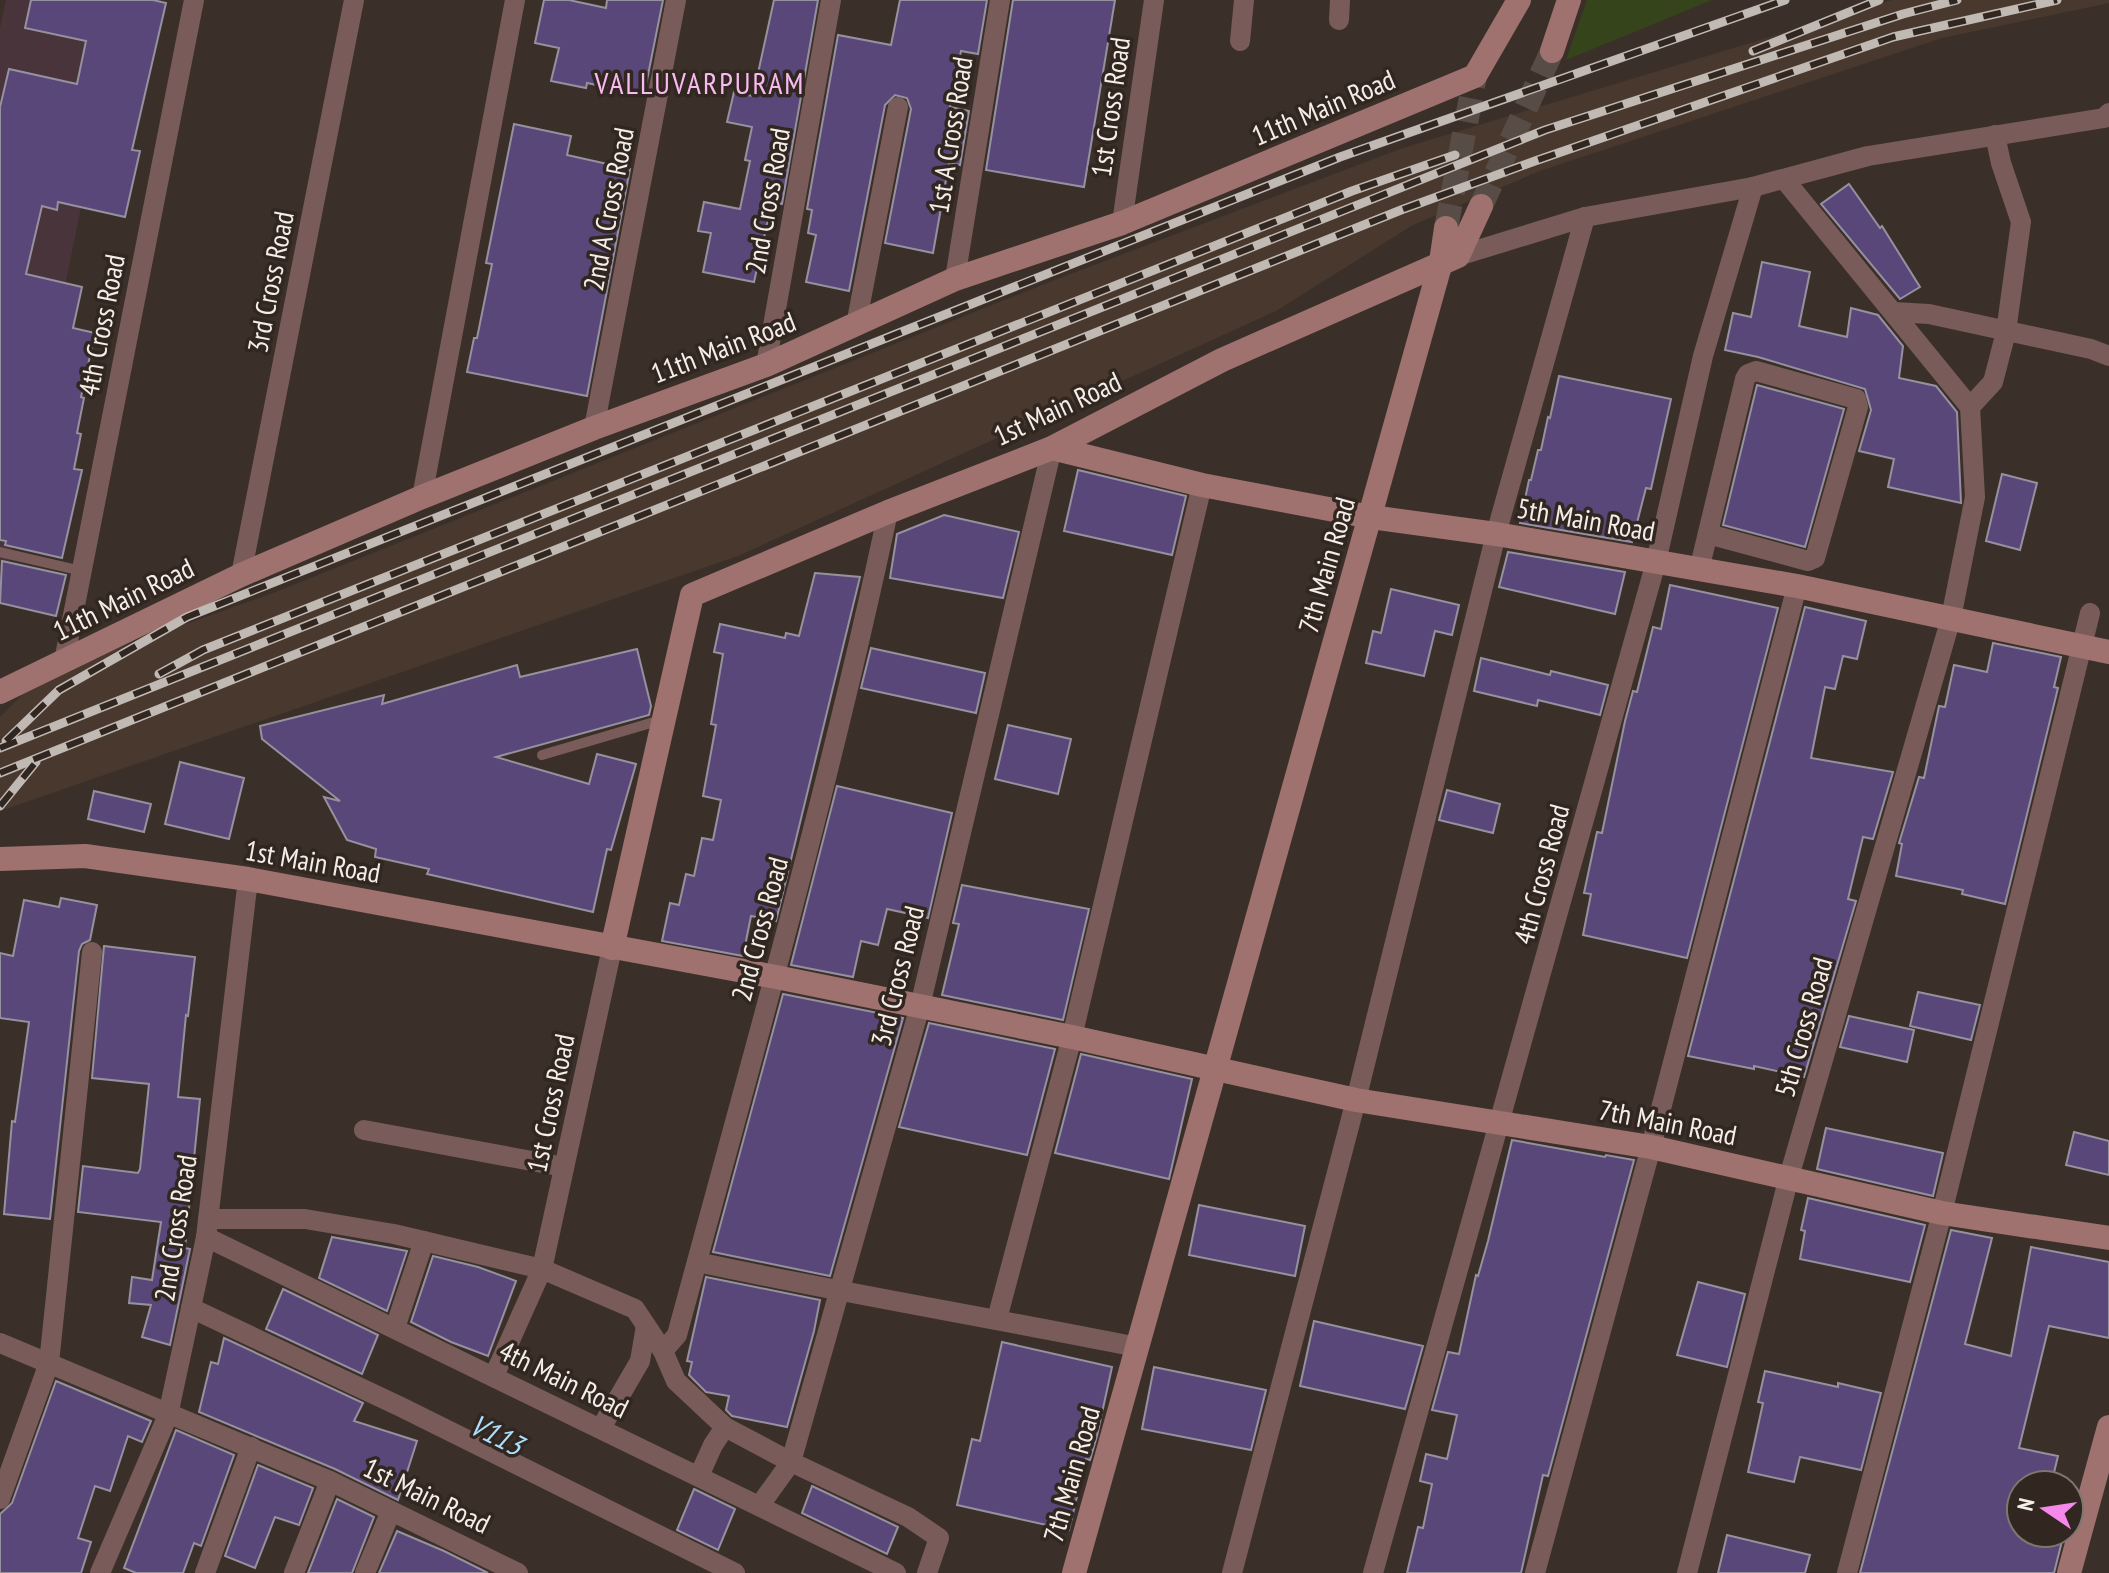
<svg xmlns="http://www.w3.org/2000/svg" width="2109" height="1573" font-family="'PT Sans Narrow',sans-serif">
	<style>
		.commercial { fill: #48343a }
		.built { fill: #48382d }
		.green { fill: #36441b }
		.building { fill: #5a477a; stroke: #96919f; stroke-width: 2 }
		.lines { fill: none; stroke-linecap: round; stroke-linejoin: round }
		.secondary-tunnel { stroke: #574c46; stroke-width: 24; stroke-dasharray: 24 12; stroke-linecap: butt }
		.lane { stroke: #795c5a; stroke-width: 10 }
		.street { stroke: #795c5a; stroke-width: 20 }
		.secondary { stroke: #9f726f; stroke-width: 24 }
		.rail-casing { stroke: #c1b9b4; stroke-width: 9 }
		.rail { stroke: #312720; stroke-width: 6; stroke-dasharray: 18; stroke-linecap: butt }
		.labels { text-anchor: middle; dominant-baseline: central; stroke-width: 7; stroke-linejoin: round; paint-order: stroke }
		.street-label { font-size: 28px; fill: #f4ede8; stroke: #312720 }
		.neighbourhood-label { font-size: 30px; letter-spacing: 2px; fill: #f8baf0; stroke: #312720 }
		.water-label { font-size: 30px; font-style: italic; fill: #abe0fe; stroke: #312720 }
	</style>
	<rect width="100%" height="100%" fill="#3b3029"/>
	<!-- commercial -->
	<path class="commercial" d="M6,0h117l-123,607v-579z"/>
	<!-- built -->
	<path class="built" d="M1892,0h217v3l-167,35 -402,133 -127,54 -137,86 -538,245 -738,255v-94l41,-41 232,-83 779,-312 348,-132z"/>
	<!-- green -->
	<path class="green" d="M1587,0h125l-146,60z"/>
	<!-- building -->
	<g class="building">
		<path d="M31,0h122l13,3 -34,147 8,1 -15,66 -67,-15 -1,8 -15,-4 -16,68 56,13 -9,41 22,5 -14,64 3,1 -7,35 4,1 -7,35 8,1 -20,88 -57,-13 1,-4 -6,-1v-433l9,-38 68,15 9,-43 -61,-13z"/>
		<path d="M544,0h25l37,8 1,-8h56l-19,95 -57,-12 -1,5 -35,-7 8,-33 -24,-5z"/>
		<path d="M774,0h44l-36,204 -10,-2 -18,80 -51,-10 8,-39 -13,-2 6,-29 36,7 10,-48 -5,-1 7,-33 -25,-5 7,-30 19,4z"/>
		<path d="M900,0h87l-9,54 -17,-3 -11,56 19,4 -9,54 -11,-2 -16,90 -48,-10 26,-134 -4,-11 -12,-3 -10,10 -36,186 -43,-9 10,-47 -8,-2 4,-23 -5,-1 31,-174 53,10z"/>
		<path d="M1013,0h102l-31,187 -98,-17z"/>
		<path d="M514,124l57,12 -4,19 63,14 -43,227 -120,-24 7,-34h3l15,-74 -6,-1z"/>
		<path d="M1849,184l31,44 2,-2 38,61 -20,12 -79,-95z"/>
		<path d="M1762,262l48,10 -11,54 48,11 4,-29 27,7 25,31 -4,32 37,8 21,26 4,91 -73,-16 6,-28 -35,-8 12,-41 -6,-21 -107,-32 -33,-7 8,-37 18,4z"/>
		<path d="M1559,376l112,23 -20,90 -5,-1 -14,54 -112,-19 9,-43h2l7,-30h3l7,-33 2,1z"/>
		<path d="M1757,385l87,24 -39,138 -82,-22z"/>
		<path d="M1078,470l108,26 -14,59 -108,-24z"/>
		<path d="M2002,474l35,9 -17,67 -34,-9z"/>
		<path d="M944,515l75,17 -16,66 -113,-20 7,-44z"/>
		<path d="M1508,552l117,20 -10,42 -116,-27z"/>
		<path d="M2,561l64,14 -10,41 -56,-13z"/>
		<path d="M815,573l45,4 -84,344 -25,-5 -8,40 -81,-15 8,-38 9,2 7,-31 8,2 8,-38 11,2 8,-40 -18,-4 13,-71 -5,-1 12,-70 -9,-2 6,-28 65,14 1,-5 13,3z"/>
		<path d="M1670,585l108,23 -91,350 -104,-23 8,-41 -7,-1 13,-61 5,1 23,-112 8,-30 4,1 16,-65 8,2z"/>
		<path d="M1391,589l68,16 -7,30 -17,-4 -11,45 -58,-13 7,-32 8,2z"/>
		<path d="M1805,607l61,14 -9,38 -14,-3 -8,33 -10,-2 -14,71 82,14 -20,67 -10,-2 -15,62 8,2 -52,176 -50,-11v3l-66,-13z"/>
		<path d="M1993,643l68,14 -7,30 4,1 -53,216 -43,-10 1,-4 -67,-14 6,-32 -3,-1 20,-66 5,1 15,-72 6,1 9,-42 33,7z"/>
		<path d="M871,648l114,25 -9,40 -115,-25z"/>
		<path d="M637,649l14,57 -2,9 -153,42 93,27 8,-30 39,10 -25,86 -4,-1 -14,63 -166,-38 2,-5 -54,-12 1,-8 -29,-9 -23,-43 16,4 -78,-62 -2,-13 124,-31 -2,9 135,-39 3,12z"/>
		<path d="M1481,658l69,17 1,-4 57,14 -8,30 -62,-15 -1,6 -63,-15z"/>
		<path d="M1008,725l63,14 -13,55 -63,-15z"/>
		<path d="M180,762l64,16 -15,61 -64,-15z"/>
		<path d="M837,786l115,27 -24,105 -41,-9 -9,36 -17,-4 -8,36 -62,-12z"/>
		<path d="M1447,790l53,14 -7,29 -54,-13z"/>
		<path d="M94,791l57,13 -7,28 -56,-13z"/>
		<path d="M962,885l127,24 -26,111 -121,-25 17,-71 -6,-1z"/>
		<path d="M61,898l36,7 -7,35 -8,4 -3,7 -29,268 -46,-5 8,-93 3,1 14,-100 -29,-4v-65l13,3 11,-56 35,7z"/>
		<path d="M104,946l91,11 -7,59 -2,-1 -8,82 22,2 -15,149 5,1 -20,96 -28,-8 9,-32 -22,-2 3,-26 20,3 9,-58 -83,-10 5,-46 55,7 2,-4 9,-85 -57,-6z"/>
		<path d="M1918,992l62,13 -9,35 -61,-14z"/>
		<path d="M783,994l120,24 -73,258 -117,-24z"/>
		<path d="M1849,1016l65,14 -7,32 -67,-15z"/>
		<path d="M929,1023l126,26 -28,106 -128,-28z"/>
		<path d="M1081,1054l111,25 -23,100 -114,-26z"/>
		<path d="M1826,1128l117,25 -10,43 -116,-27z"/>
		<path d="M2074,1132l35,9v34l-43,-10z"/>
		<path d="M1512,1140l93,17 1,-2 28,5 -86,316 -5,-1 -22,98h-114l11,-46 5,1 9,-44 -12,-3 6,-27 21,5 10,-44 -25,-5 16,-58 11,2 17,-79 2,1 10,-35z"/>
		<path d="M1808,1198l117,27 -15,57 -110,-23 5,-28 -4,-1z"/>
		<path d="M1199,1205l106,21 -10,50 -106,-21z"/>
		<path d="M1951,1230l41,8 -27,106 46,12 20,-109 78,15v76l-60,-12 -30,122 39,8 -7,29h-30v48h43l-10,40h-194z"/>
		<path d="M332,1237l75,14 -20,60 -68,-33z"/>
		<path d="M433,1256l45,11 38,14 -28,75 -37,-14 -40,-20z"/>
		<path d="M706,1277l114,23 -6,31 -27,96 -55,-11 -6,-6 3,-14 -23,-4 -17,-17 3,-13 -5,-1z"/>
		<path d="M1698,1282l47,12 -18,73 -50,-12z"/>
		<path d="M283,1289l95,46 -16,39 -96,-45z"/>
		<path d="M1314,1321l109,25 -18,63 -105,-23z"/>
		<path d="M224,1338l139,65 -9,18 63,20 -19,59 -63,-31 -136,-57 12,-50 7,2z"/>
		<path d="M1002,1342l110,25 -15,69 -7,24 -4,-1 -17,71 -112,-25 15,-66 8,2z"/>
		<path d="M1154,1367l112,23 -15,60 -109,-21z"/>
		<path d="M1765,1371l73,16v-4l43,10 -20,77 -61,-13 -6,25 -46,-10 15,-69 -5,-1z"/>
		<path d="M56,1381l95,40 -9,21 -14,-6 -18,55 -15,-5 -17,52 13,4 -10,31h-81v-59l12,-11z"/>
		<path d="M176,1430l58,25 -33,91 -7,-3 -11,30h-47l-12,-5z"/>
		<path d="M258,1465l55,23 -14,37 -24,-8 -20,51 -30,-12z"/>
		<path d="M812,1486l86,41 -11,27 -85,-41z"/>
		<path d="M694,1489l41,20 -17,41 -41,-20z"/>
		<path d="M337,1499l37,18 -22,56h-44z"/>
		<path d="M397,1531l47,20 44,22h-109z"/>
		<path d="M1727,1535l83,20 -5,18h-87z"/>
	</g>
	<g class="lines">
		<!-- secondary-tunnel -->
		<g class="secondary-tunnel">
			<path d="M1481,206l71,-155"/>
			<path d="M1446,228l29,-152"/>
		</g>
		<!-- lane -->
		<g class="lane">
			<path d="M0,552l82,19"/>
			<path d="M542,755l119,-35"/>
		</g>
		<!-- street -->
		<g class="street">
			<path d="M1339,20l1,-20"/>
			<path d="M1240,41l4,-41"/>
			<path d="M1122,223l32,-223"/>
			<path d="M1458,256l127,-39 168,-30 115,-31 236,-38 5,-5"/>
			<path d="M955,279l45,-279"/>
			<path d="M1893,312l36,2 162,35 18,7"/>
			<path d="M856,325l42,-218"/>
			<path d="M766,365l65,-365"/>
			<path d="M1970,407l23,-25 13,-50 15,-110 -20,-59 -6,-28"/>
			<path d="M594,428l82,-428"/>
			<path d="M422,497l93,-497"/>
			<path d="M1699,570l46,-191 3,-5 8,-3 100,28 2,8 -43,151 -7,3 -100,-27"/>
			<path d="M241,575l113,-575"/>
			<path d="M64,661l130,-661"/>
			<path d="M364,1130l200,37"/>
			<path d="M208,1219h97l89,15 148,35 93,40 28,42 13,30 49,46 66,35 117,55 31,21 -12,35"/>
			<path d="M206,1237l690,336"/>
			<path d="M697,1262c146,31 294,56 440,85"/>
			<path d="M191,1308l210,99 334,166"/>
			<path d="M997,1319l75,-282 130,-552"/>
			<path d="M395,1328l29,-87"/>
			<path d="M0,1343l330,138 188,92"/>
			<path d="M663,1351l14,-16c74,-274 152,-545 211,-823"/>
			<path d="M494,1376l48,-107 70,-321"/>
			<path d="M601,1428l39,-67 6,-35"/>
			<path d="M699,1476l14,-31 12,-18"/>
			<path d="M0,1499l49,-136 43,-411"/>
			<path d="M760,1505l31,-43 129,-456 132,-558"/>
			<path d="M100,1573l68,-158 23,-107 15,-71 42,-358"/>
			<path d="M205,1573l46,-126"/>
			<path d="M294,1573l36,-92"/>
			<path d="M365,1573l26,-62"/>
			<path d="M1232,1573l124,-473 140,-566 89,-317"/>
			<path d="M1373,1573l283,-1011 47,-206 50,-169"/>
			<path d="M1535,1573l116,-426 146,-561"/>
			<path d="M1687,1573l102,-396 162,-559 24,-121 -5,-90 -186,-228"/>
			<path d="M1847,1573l95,-360 148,-600"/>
		</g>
		<!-- secondary -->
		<g class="secondary">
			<path d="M1552,51l17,-51"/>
			<path d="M1052,448l150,37 169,32 125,17 301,52 312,66"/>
			<path d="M0,692l241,-117 181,-78 172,-69 172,-63 189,-86 167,-56 353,-147 44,-76"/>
			<path d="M0,859l85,-3 163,23 528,98 296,60 284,63 295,47 291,66 167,25"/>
			<path d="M612,948l80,-353 196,-83 164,-64 170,-88 236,-104 23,-50"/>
			<path d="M1074,1573l367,-1311 5,-34"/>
			<path d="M2069,1573l40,-146"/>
		</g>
		<defs>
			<g id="rail">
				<path d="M1753,51l126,-51"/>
				<path d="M159,674l44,-24 1149,-459 103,-36"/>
				<path d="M6,741l53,-51 128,-73 1153,-460 445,-157"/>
				<path d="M0,748l1545,-618 358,-116 54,-14"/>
				<path d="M0,773l1401,-563 134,-49 358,-124 164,-37"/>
				<path d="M0,806l36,-44"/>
			</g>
		</defs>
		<!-- rail casing -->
		<use href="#rail" class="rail-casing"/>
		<!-- rail -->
		<use href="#rail" class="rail"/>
	</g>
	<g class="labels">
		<!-- street labels -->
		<g class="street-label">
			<text transform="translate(1110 107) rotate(-82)">1st Cross Road</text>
			<text transform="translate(1323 107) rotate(-23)">11th Main Road</text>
			<text transform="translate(950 135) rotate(-81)">1st A Cross Road</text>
			<text transform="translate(767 201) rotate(-80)">2nd Cross Road</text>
			<text transform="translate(608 209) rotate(-79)">2nd A Cross Road</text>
			<text transform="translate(270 282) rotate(-79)">3rd Cross Road</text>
			<text transform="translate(101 325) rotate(-79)">4th Cross Road</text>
			<text transform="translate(723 347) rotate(-21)">11th Main Road</text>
			<text transform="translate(1057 408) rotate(-25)">1st Main Road</text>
			<text transform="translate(1586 519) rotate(10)">5th Main Road</text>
			<text transform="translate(1326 565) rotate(-74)">7th Main Road</text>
			<text transform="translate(123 599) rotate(-26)">11th Main Road</text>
			<text transform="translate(313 861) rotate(10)">1st Main Road</text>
			<text transform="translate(1541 874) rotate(-75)">4th Cross Road</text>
			<text transform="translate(759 929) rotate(-75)">2nd Cross Road</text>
			<text transform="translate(897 976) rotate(-76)">3rd Cross Road</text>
			<text transform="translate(1803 1027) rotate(-74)">5th Cross Road</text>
			<text transform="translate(550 1103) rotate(-78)">1st Cross Road</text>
			<text transform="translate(1668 1122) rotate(11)">7th Main Road</text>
			<text transform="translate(175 1228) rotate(-81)">2nd Cross Road</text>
			<text transform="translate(564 1379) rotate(26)">4th Main Road</text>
			<text transform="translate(1071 1474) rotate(-74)">7th Main Road</text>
			<text transform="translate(427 1495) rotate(26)">1st Main Road</text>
		</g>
		<!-- neighbourhood labels -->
		<g class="neighbourhood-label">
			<text x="700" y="82">VALLUVARPURAM</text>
		</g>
		<!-- water labels -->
		<g class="water-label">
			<text transform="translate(497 1434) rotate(27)">V113</text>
		</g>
	</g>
	<!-- north arrow -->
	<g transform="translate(2045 1509) rotate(283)"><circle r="38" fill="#312720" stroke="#7f7670" stroke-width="2"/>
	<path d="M0-6L14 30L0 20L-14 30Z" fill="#f788eb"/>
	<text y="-12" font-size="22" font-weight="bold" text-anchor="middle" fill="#f4ede8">N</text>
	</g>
</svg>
